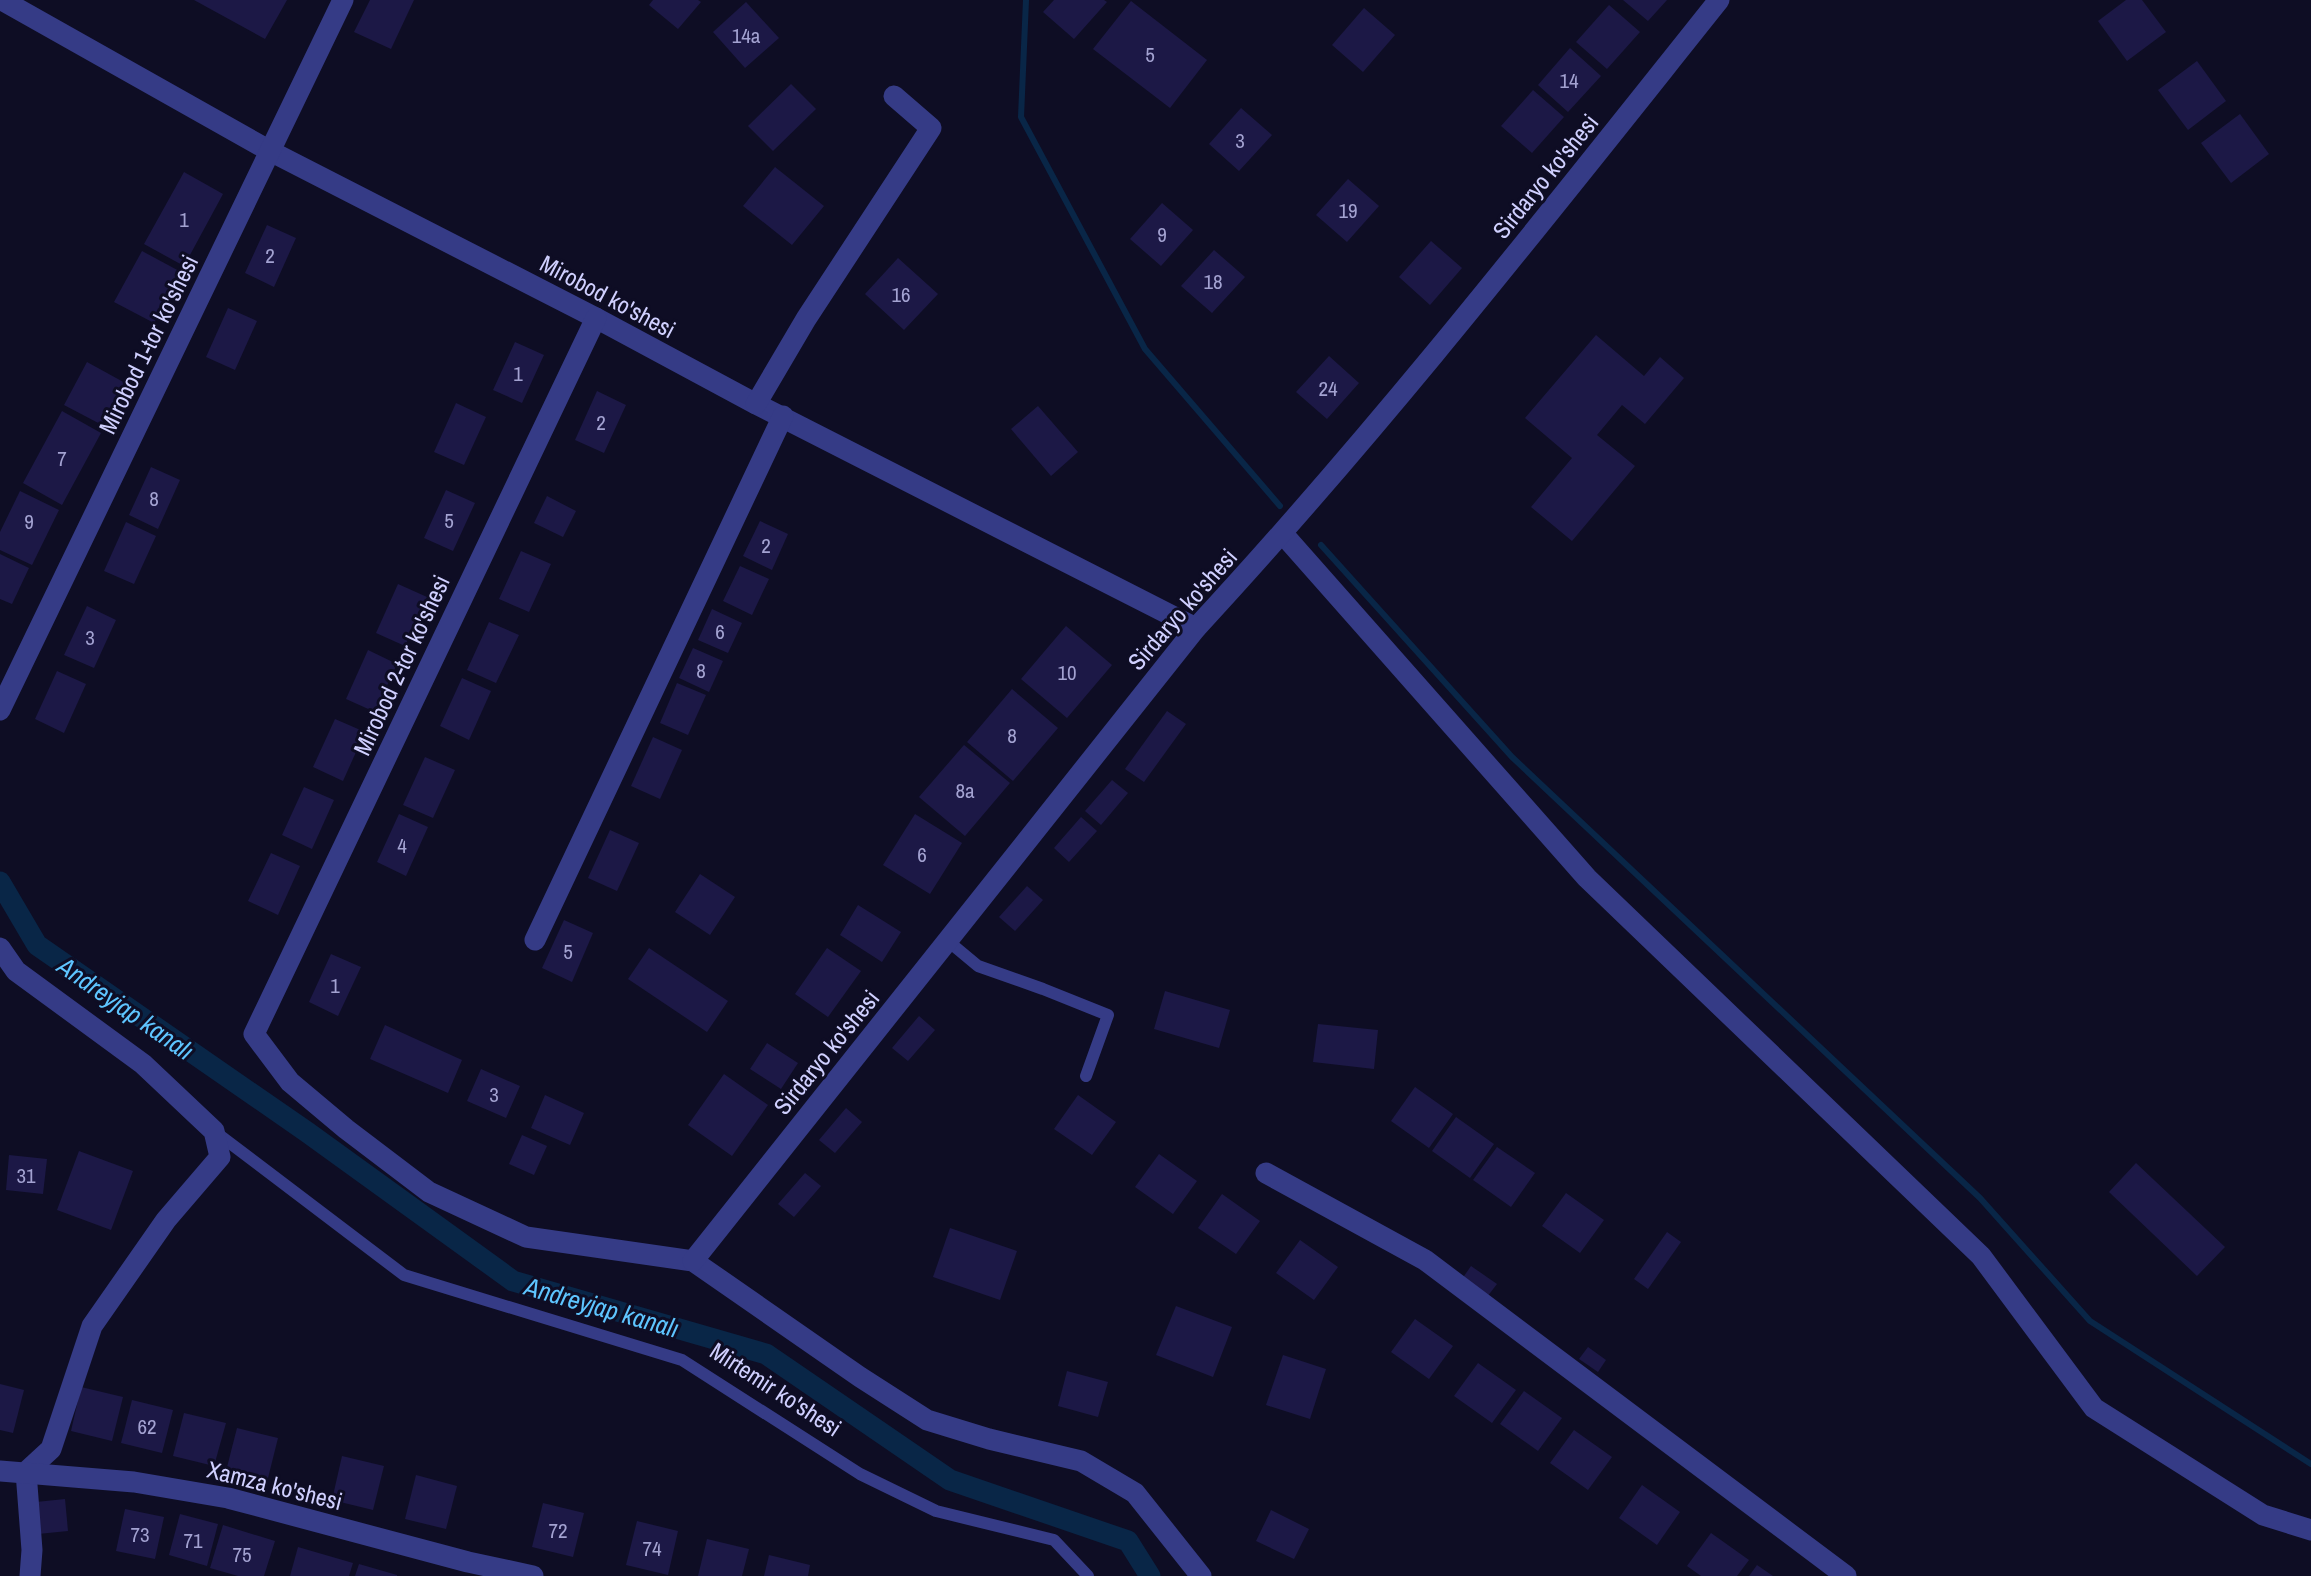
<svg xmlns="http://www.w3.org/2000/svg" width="2311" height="1576" font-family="'Archivo Narrow',sans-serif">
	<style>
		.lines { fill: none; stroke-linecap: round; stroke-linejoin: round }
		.stream { stroke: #092647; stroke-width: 6 }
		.canal { stroke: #092647; stroke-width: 21 }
		.building { fill: #1c1846 }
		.lane { stroke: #353b86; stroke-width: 12 }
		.street { stroke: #353b86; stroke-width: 21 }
		.labels { text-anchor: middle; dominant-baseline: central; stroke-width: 6; stroke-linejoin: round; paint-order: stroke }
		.number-label { font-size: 21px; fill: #a3a2d1 }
		.street-label { font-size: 24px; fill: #d0d0ff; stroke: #0e0d24 }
		.water-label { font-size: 26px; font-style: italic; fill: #5ec5ff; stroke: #0e0d24 }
	</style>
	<rect width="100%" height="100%" fill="#0e0d24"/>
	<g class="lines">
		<!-- stream -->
		<g class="stream">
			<path d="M1026,0l-5,117 124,232 135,157"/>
			<path d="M1321,545l191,212 468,441 110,123 221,143"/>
		</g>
		<!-- canal -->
		<path class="canal" d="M0,882l37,63 270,187 206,149 253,73 184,126 178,61 22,35"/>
	</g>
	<!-- building -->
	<g class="building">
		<path d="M194,0h93l-22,39z"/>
		<path d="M370,0h44l-23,49 -37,-17z"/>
		<path d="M653,0h45l3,2 -23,27 -29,-24z"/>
		<path d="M1054,0h50l3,2 -33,37 -31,-27z"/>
		<path d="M1623,0h44l-19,21z"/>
		<path d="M2126,0h16l24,32 -39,29 -29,-40z"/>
		<path d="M1131,1l76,59 -37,48 -77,-59z"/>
		<path d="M746,2l33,36 -34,30 -32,-36z"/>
		<path d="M1609,5l31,27 -33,37 -31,-27z"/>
		<path d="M1364,8l31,27 -32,37 -31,-27z"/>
		<path d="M1570,48l31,28 -33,36 -30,-27z"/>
		<path d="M2197,61l29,40 -38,29 -30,-40z"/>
		<path d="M791,84l25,25 -43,42 -25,-25z"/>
		<path d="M1533,90l31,27 -32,36 -31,-27z"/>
		<path d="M1241,108l31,27 -33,36 -30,-27z"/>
		<path d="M2240,114l29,40 -38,29 -30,-40z"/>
		<path d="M775,167l49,39 -32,39 -49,-39z"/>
		<path d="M184,172l39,22 -39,72 -40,-22z"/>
		<path d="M1348,179l31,27 -32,36 -31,-27z"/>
		<path d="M1162,203l31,27 -32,36 -31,-27z"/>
		<path d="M267,225l29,13 -22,49 -29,-14z"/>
		<path d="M1431,241l31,27 -32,37 -31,-28z"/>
		<path d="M1214,250l31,27 -33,36 -31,-27z"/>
		<path d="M142,251l39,21 -27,51 -40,-21z"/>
		<path d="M898,258l40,36 -34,36 -39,-36z"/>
		<path d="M228,308l29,13 -22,49 -29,-13z"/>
		<path d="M1596,335l48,41 16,-19 24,21 -39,46 -23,-19 -25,30 38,31 -63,75 -41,-34 41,-49 -47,-40z"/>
		<path d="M515,342l29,13 -22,48 -29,-13z"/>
		<path d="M1329,356l30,27 -32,36 -31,-27z"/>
		<path d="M87,362l40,22 -23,42 -40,-21z"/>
		<path d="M597,391l29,14 -22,48 -29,-13z"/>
		<path d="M456,403l30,14 -22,48 -30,-13z"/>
		<path d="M1038,406l40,46 -27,24 -40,-47z"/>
		<path d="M62,411l39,22 -39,72 -39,-22z"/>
		<path d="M151,467l29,13 -22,49 -29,-14z"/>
		<path d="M446,490l29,13 -22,48 -29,-13z"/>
		<path d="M20,491l39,19 -27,55 -32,-15v-18z"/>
		<path d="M547,496l29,15 -13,26 -29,-14z"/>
		<path d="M760,521l28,13 -16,36 -29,-14z"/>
		<path d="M126,522l30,14 -22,48 -30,-13z"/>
		<path d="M521,551l30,13 -22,48 -30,-13z"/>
		<path d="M0,554l29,14 -17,36 -12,-5z"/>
		<path d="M740,566l29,13 -17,36 -29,-14z"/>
		<path d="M398,584l29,13 -22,49 -29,-13z"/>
		<path d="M87,606l29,14 -22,48 -30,-13z"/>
		<path d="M712,609l30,14 -14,30 -30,-13z"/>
		<path d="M489,622l30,13 -23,48 -29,-13z"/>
		<path d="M1066,626l46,39 -45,53 -46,-39z"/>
		<path d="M693,648l30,13 -14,31 -30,-14z"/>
		<path d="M368,650l29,14 -22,48 -29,-13z"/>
		<path d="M57,671l29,13 -22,49 -29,-14z"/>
		<path d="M462,678l29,13 -22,49 -29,-14z"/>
		<path d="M677,683l29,12 -18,40 -28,-12z"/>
		<path d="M1012,689l46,39 -45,53 -46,-39z"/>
		<path d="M1167,711l19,13 -42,58 -19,-13z"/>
		<path d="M335,719l30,13 -22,49 -30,-14z"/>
		<path d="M653,737l29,13 -22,49 -29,-13z"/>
		<path d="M964,745l46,38 -45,53 -46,-39z"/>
		<path d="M425,757l30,13 -22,48 -30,-13z"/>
		<path d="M1112,780l16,13 -27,32 -16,-14z"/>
		<path d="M304,787l30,13 -22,49 -30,-14z"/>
		<path d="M399,814l29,13 -22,49 -29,-14z"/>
		<path d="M915,814l47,29 -32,51 -47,-29z"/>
		<path d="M1081,817l16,14 -28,31 -15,-14z"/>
		<path d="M610,830l29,13 -22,48 -29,-13z"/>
		<path d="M271,853l29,13 -22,49 -30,-14z"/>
		<path d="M700,874l35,23 -25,38 -35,-23z"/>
		<path d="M1027,886l16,14 -28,31 -16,-14z"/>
		<path d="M858,905l43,27 -19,30 -42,-27z"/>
		<path d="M564,920l29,13 -21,49 -30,-14z"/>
		<path d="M649,948l79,53 -21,31 -79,-53z"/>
		<path d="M827,948l34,23 -33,46 -33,-23z"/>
		<path d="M331,954l30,13 -23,49 -29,-14z"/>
		<path d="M1165,991l65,19 -11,38 -65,-19z"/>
		<path d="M919,1016l16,14 -27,31 -16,-13z"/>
		<path d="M1318,1024l60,6 -4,39 -61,-7z"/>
		<path d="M385,1025l77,35 -14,33 -78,-34z"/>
		<path d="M767,1043l31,20 -17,26 -31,-20z"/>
		<path d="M481,1069l39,17 -14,32 -39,-17z"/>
		<path d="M724,1074l44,31 -36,51 -44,-31z"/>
		<path d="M1415,1087l38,27 -24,34 -38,-27z"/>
		<path d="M545,1095l39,18 -14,32 -39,-17z"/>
		<path d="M1078,1095l38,27 -24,33 -38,-26z"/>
		<path d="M846,1108l16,14 -27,31 -16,-13z"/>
		<path d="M1456,1117l38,27 -24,34 -38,-27z"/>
		<path d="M522,1135l25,11 -13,29 -25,-11z"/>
		<path d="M1497,1147l38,26 -24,34 -38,-27z"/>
		<path d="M79,1151l54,20 -22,59 -54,-20z"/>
		<path d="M1159,1154l38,27 -24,33 -38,-27z"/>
		<path d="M9,1155l38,4 -4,35 -37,-4z"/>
		<path d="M2136,1163l89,84 -28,29 -88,-84z"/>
		<path d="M805,1173l16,13 -27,31 -16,-13z"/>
		<path d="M1566,1193l38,27 -24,33 -38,-27z"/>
		<path d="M1222,1194l38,27 -24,33 -38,-26z"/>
		<path d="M950,1228l67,23 -17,49 -67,-23z"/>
		<path d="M1667,1232l14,10 -33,47 -14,-10z"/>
		<path d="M1300,1240l38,27 -24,33 -38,-27z"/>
		<path d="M1471,1266l26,18 -10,13 -25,-18z"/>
		<path d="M1176,1306l56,21 -19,50 -57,-22z"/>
		<path d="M1415,1319l38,27 -24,33 -38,-27z"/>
		<path d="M1588,1347l18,13 -8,12 -19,-13z"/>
		<path d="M1283,1355l43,14 -16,50 -44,-14z"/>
		<path d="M1478,1363l38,27 -24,33 -38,-27z"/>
		<path d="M1067,1371l41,11 -10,35 -40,-11z"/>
		<path d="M0,1384l24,6 -11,43 -13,-3z"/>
		<path d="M81,1387l42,10 -11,44 -41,-10z"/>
		<path d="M1524,1391l38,27 -24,33 -38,-27z"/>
		<path d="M132,1400l41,10 -11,43 -41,-10z"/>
		<path d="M184,1413l42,10 -12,43 -41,-10z"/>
		<path d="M237,1428l41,10 -11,44 -41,-11z"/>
		<path d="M1574,1430l38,27 -24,33 -38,-27z"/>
		<path d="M342,1456l42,10 -11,44 -41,-10z"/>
		<path d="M416,1475l41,11 -11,43 -41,-10z"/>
		<path d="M1642,1485l38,27 -23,33 -38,-27z"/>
		<path d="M65,1499l3,32 -30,3 -2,-32z"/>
		<path d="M543,1503l41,10 -11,44 -41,-10z"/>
		<path d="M125,1509l39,8 -9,42 -39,-8z"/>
		<path d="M1271,1510l38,19 -15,30 -38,-18z"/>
		<path d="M180,1514l38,10 -11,42 -38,-11z"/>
		<path d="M637,1521l41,10 -10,44 -42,-10z"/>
		<path d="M223,1525l52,16 -11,35h-26l-28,-8z"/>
		<path d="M1711,1533l38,27 -12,16h-36l-14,-10z"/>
		<path d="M707,1539l42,10 -7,27h-44z"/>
		<path d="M298,1547l55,16 -4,13h-59z"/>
		<path d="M769,1555l41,10 -2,11h-44z"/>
		<path d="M359,1564l38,11v1h-42z"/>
		<path d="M1757,1565l16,11h-24z"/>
	</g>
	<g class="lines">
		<!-- lane -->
		<g class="lane">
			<path d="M948,941l30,25 65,23 65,26 -22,61"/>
			<path d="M214,1131l190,144 278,85 178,114 76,37 118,29 34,36"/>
		</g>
		<!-- street -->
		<g class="street">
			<path d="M2,0l268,151 326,167 160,86 440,224"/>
			<path d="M596,318l-342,716 36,48 56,47 83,63 97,45 167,24 167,116 67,43 62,19 92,22 54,32 66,83"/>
			<path d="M756,404l50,-85 125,-191 -37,-32"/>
			<path d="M1283,534l304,344 394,378 113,152 169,107 48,15"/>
			<path d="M0,710l343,-710"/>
			<path d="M535,940l248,-524"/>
			<path d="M0,948l16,23 127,93 71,67 6,26 -54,63 -74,106 -41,123 -25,23 6,78 -2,26"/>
			<path d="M1266,1173l159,87 421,316"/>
			<path d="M693,1261l503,-633c185,-200 353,-415 523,-628"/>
			<path d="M0,1471l134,11 94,16 240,64 65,14"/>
		</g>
	</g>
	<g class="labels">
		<!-- number labels -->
		<g class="number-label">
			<text x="746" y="35">14a</text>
			<text x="1150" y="54">5</text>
			<text x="1569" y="80">14</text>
			<text x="1240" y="140">3</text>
			<text x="1348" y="210">19</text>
			<text x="184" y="219">1</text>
			<text x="1162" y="234">9</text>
			<text x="270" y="255">2</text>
			<text x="1213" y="281">18</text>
			<text x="901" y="294">16</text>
			<text x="518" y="373">1</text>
			<text x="1328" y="388">24</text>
			<text x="601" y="422">2</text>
			<text x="62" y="458">7</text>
			<text x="154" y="498">8</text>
			<text x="449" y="520">5</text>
			<text x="29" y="521">9</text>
			<text x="766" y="545">2</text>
			<text x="720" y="631">6</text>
			<text x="90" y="637">3</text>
			<text x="701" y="670">8</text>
			<text x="1067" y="672">10</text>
			<text x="1012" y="735">8</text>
			<text x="965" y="790">8a</text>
			<text x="402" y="845">4</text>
			<text x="922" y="854">6</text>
			<text x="568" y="951">5</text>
			<text x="335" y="985">1</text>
			<text x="494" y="1094">3</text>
			<text x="26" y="1175">31</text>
			<text x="147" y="1426">62</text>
			<text x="558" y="1530">72</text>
			<text x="140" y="1534">73</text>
			<text x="193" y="1540">71</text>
			<text x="652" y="1548">74</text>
			<text x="242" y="1554">75</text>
		</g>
		<!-- street labels -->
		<g class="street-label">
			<text transform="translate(1545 176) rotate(-51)">Sirdaryo ko'shesi</text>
			<text transform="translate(608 296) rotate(28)">Mirobod ko'shesi</text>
			<text transform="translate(148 344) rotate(-64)">Mirobod 1-tor ko'shesi</text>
			<text transform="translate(1182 609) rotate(-49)">Sirdaryo ko'shesi</text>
			<text transform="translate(401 665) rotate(-65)">Mirobod 2-tor ko'shesi</text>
			<text transform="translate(826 1052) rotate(-51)">Sirdaryo ko'shesi</text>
			<text transform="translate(776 1389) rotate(33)">Mirtemir ko'shesi</text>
			<text transform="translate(275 1485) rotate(14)">Xamza ko'shesi</text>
		</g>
		<!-- water labels -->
		<g class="water-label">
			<text transform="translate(126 1008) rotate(35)">Andreyjap kanalı</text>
			<text transform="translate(602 1307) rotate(16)">Andreyjap kanalı</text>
		</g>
	</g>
</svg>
